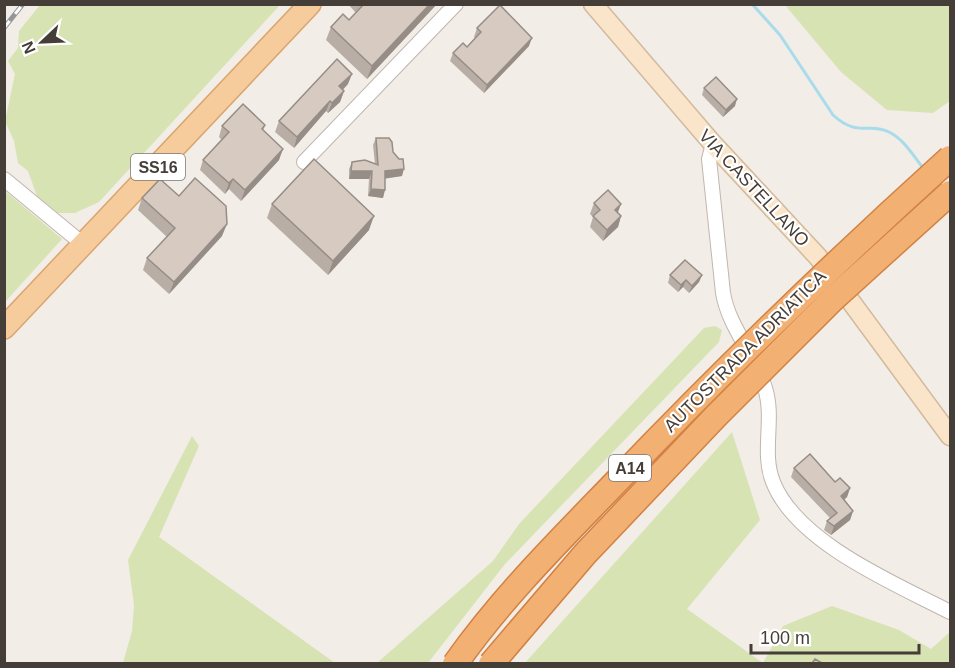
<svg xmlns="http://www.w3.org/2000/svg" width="955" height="668" font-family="Arial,sans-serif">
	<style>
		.green { fill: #d7e3b3 }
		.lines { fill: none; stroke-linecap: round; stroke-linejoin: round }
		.stream { stroke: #a8dcea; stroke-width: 3 }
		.street-casing { stroke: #c0b6ae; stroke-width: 16 }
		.secondary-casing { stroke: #d1ba9d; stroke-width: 21 }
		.primary-casing { stroke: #daa56e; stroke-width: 24 }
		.street { stroke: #fff; stroke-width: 14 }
		.secondary { stroke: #fae5ca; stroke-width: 18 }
		.primary { stroke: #f6cc9d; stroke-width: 21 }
		.rail-casing { stroke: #969696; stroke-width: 5 }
		.rail { stroke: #fff; stroke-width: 3; stroke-dasharray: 9; stroke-linecap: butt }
		.highway-bridge-casing { stroke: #d18243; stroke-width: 27; stroke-linecap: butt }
		.highway-bridge { stroke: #f2b072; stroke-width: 24 }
		.wall { fill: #b8aea6 }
		.shaded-wall { fill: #968d87 }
		.building { fill: #d6cac1; stroke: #968d87; stroke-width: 1.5 }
		.labels { text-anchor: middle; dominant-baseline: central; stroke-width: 4.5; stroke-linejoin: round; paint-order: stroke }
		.shield { fill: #fff; stroke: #7d7773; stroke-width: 1.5 }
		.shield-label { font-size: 16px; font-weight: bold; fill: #453d37 }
		.street-label { font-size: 18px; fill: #453d37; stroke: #fff }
	</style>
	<rect width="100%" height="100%" fill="#f2ede7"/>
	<!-- green -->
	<g class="green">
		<path d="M40,5v-1l240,1 -181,197 -24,11h-17l-21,-17 -9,-25 -10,-8 -4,-22 -9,-20 10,-47 -7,-13 10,-13 1,-17z"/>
		<path d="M785,5h165v96l-17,12 -46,-3 -46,-38z"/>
		<path d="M5,191l57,48 -57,63h-1z"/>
		<path d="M715,326l7,4 -3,12 -214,222 -77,99h-51l116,-102 26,-37 185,-196z"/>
		<path d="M732,432l28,88 -73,89 76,54 20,-37 49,-20 67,24 32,19 19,-17v31l-426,1z"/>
		<path d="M192,436l7,10 -40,91 176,126h-212l9,-32 2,-26 -6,-45z"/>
	</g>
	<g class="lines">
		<!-- stream -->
		<path class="stream" d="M752,4l28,31 53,80c25,23 36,7 56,17 16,8 24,24 35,37"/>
		<defs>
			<g id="street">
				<path d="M713,144l-4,15 14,134c6,35 32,61 42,95 10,31 -4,64 8,94 24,61 123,102 177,130"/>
				<path d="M304,162l152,-158"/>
				<path d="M4,179l80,66"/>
			</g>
			<path id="secondary" d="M593,4l120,140 105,113 132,179"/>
			<path id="primary" d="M4,328l306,-324"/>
		</defs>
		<!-- street casing -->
		<use href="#street" class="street-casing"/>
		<!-- secondary casing -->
		<use href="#secondary" class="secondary-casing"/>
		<!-- primary casing -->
		<use href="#primary" class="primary-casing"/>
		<!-- street -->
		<use href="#street" class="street"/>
		<!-- secondary -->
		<use href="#secondary" class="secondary"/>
		<!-- primary -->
		<use href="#primary" class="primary"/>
		<defs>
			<path id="rail" d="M4,28l19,-24"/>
		</defs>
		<!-- rail casing -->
		<use href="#rail" class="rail-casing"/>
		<!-- rail -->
		<use href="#rail" class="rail"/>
		<defs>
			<g id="highway-bridge">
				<path d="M455,664c48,-68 106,-125 163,-184 107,-112 217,-218 332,-322"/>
				<path d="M491,664l94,-110 131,-138 117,-117 117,-106"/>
			</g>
		</defs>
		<!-- highway-bridge casing -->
		<use href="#highway-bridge" class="highway-bridge-casing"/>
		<!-- highway-bridge -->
		<use href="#highway-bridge" class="highway-bridge"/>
	</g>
	<!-- wall -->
	<g class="wall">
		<path d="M348,4h89l-70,75 -41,-39 5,-13 18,-7 7,-7z"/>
		<path d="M477,28l52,18 -45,47 -34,-32 3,-8 14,-6 8,-9 -1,-1z"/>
		<path d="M348,84l-5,6 1,1 -4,11 -12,11 -2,-2 -32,37 -19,-16 4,-11z"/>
		<path d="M704,88l31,18 -12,11 -21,-22z"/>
		<path d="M265,125l-2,6 16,29 -38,41 -12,-12 -4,5 -25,-24 3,-10 19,-20 -3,-3 3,-11z"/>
		<path d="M376,138l17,14 9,24 -17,2 -2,20 -15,-2 1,-17h-20v-10l3,-7 23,2 -2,-19z"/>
		<path d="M142,198l80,38 -53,58 -26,-24 4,-12 20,-21 -29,-27z"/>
		<path d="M594,203l24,10 3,3 -3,11 -15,14 -13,-14 3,-10 -3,-3z"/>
		<path d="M272,204l97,26 -41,45 -61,-57z"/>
		<path d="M670,275h32l-3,7 -10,11 -6,-6 -5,5 -10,-9z"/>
		<path d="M794,468l56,20 -3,9 -3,3 9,11 -3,9 -19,15 -7,-5 3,-9 3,-3 -39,-41z"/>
	</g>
	<!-- shaded-wall -->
	<g class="shaded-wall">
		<path d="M430,4h7l-70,75 5,-13z"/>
		<path d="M532,38l-3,8 -45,47 3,-8z"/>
		<path d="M352,74l-4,10 -13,13 4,-11z"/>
		<path d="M344,91l-4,11 -12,11 4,-10z"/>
		<path d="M737,99l-2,7 -12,11 3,-7z"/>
		<path d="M330,101l-4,10 -32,37 3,-11z"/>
		<path d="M283,149l-4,11 -38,41 4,-11z"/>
		<path d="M404,169l-2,7 -19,3 2,-8z"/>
		<path d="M351,171h21l-3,8h-20z"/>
		<path d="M233,179l-4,10 -4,5 4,-11z"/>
		<path d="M371,189l14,1 -2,8 -15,-2z"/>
		<path d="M621,204l-4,11 -2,-5z"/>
		<path d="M374,216l-5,14 -41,45 5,-14z"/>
		<path d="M621,216l-3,11 -15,14 4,-11z"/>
		<path d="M227,224l-5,12 -53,58 5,-12z"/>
		<path d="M702,275l-3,7 -10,11 3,-7z"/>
		<path d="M686,280l-3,7 -5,5 3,-7z"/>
		<path d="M850,488l-3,9 -9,8 3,-9z"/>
		<path d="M853,511l-3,9 -19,15 3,-9z"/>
	</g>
	<!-- building -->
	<g class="building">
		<path d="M364,4h66l-58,62 -41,-39 12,-13 6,6z"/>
		<path d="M500,5l32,33 -45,47 -34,-32 10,-10 4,4 14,-15 -4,-4z"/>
		<path d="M337,59l15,15 -13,12 5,5 -12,12 -2,-2 -33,36 -18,-16z"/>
		<path d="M716,77l21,22 -11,11 -22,-22z"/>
		<path d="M243,104l22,21 -3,4 21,20 -38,41 -12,-11 -4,4 -26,-23 26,-28 -7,-6z"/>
		<path d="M376,138h13l3,4 1,10 6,7h4l1,10 -19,2v19l-14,-1 1,-18h-21l1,-9 13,-2 13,5z"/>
		<path d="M314,159l60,57 -41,45 -61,-57z"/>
		<path d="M195,178l31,28 1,18 -53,58 -27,-24 28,-30 -33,-30 18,-19 19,17z"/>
		<path d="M608,190l13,14 -6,6 6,6 -14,14 -14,-14 7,-6 -6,-7z"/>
		<path d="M685,260l17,15 -10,11 -6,-6 -5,5 -11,-10z"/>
		<path d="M810,454l25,28 5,-4 10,10 -9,8 12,15 -19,15 -7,-5 10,-8 -43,-45z"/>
		<path d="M815,659l7,4h-10z"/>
	</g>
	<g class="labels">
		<!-- shield labels -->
		<g class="shield">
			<rect x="131" y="154" width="54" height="26" rx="4.5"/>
			<rect x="609" y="455" width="42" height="26" rx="4.5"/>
		</g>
		<g class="shield-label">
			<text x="158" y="167">SS16</text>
			<text x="630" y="468">A14</text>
		</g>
		<!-- street labels -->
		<g class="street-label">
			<text transform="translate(754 188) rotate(47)">VIA CASTELLANO</text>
			<text transform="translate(745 351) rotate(-45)">AUTOSTRADA ADRIATICA</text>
		</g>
	</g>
	<!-- border -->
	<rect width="955" height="668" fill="none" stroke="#453d37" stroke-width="12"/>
	<!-- north arrow -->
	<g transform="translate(42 42) rotate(247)" stroke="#ffffff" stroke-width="4.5" paint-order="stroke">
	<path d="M0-4.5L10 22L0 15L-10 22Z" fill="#453d37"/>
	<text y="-9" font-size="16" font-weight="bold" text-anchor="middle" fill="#453d37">N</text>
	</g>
	<!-- scale -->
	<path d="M751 644v9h168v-9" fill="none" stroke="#453d37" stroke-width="3"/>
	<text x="760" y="644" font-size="18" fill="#453d37" stroke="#ffffff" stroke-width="4.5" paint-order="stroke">100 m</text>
</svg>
